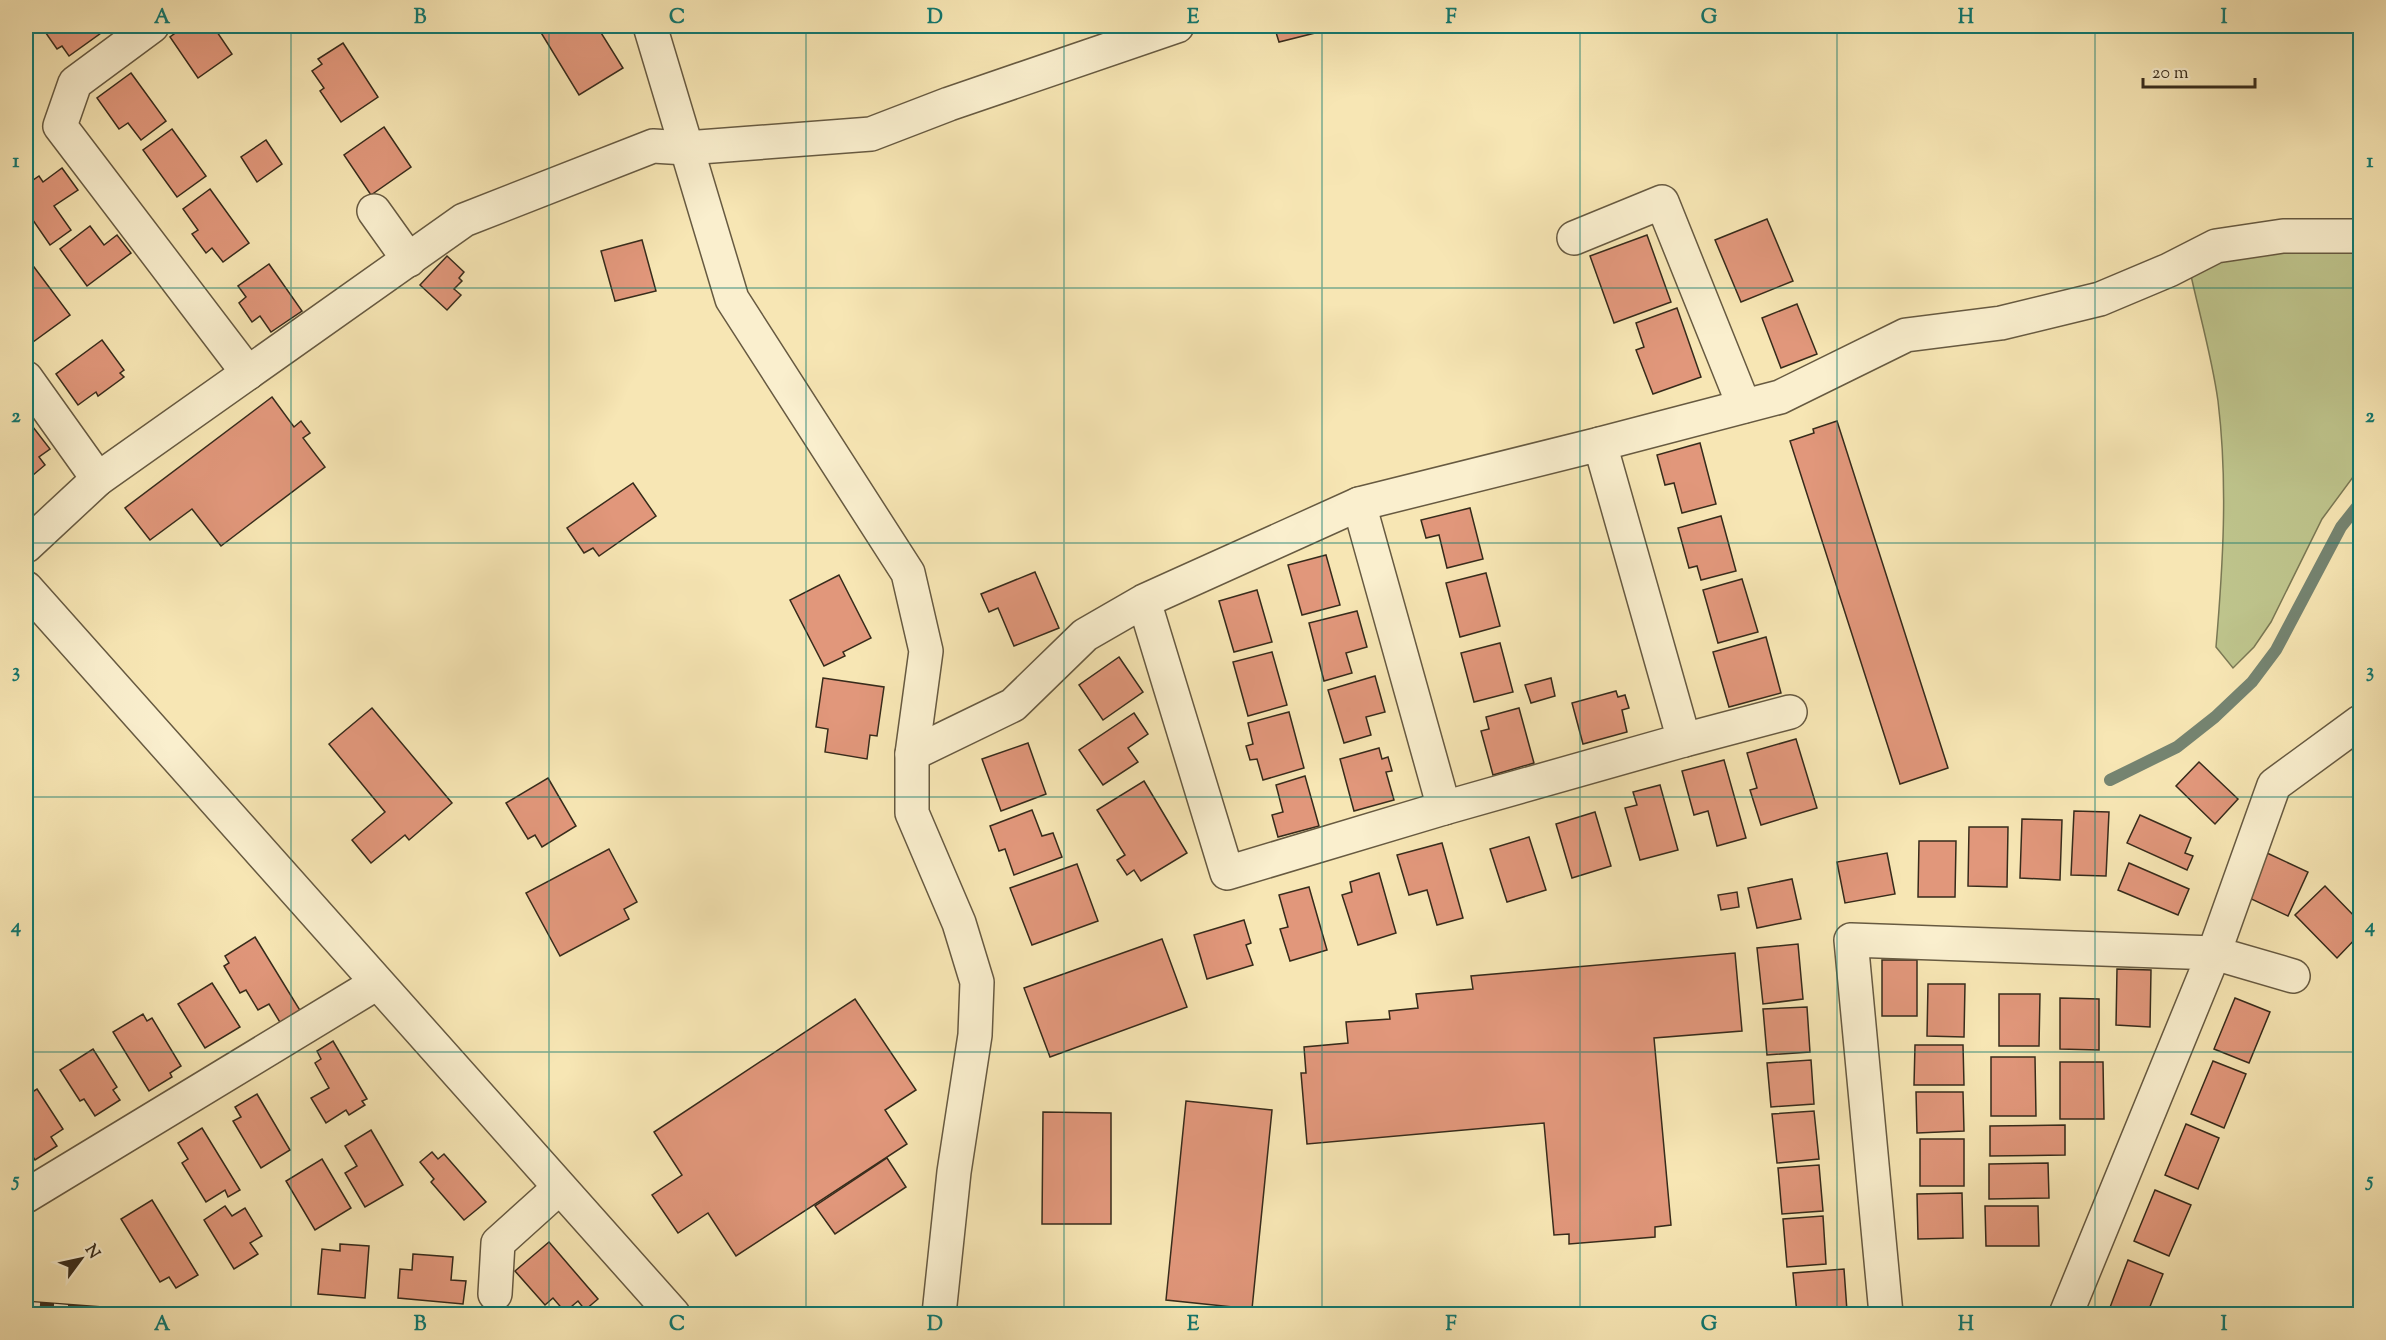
<svg xmlns="http://www.w3.org/2000/svg" width="2386" height="1340" font-family="'Sorts Mill Goudy',serif">
	<style>
		.green { fill: #bec48c; stroke: #7a7854; stroke-width: 1.5 }
		.lines { fill: none; stroke-linecap: round; stroke-linejoin: round }
		.stream { stroke: #758471; stroke-width: 12 }
		.building { fill: #e1977b; stroke: #372b1b; stroke-width: 1.5 }
		.minor-casing { stroke: #675a41; stroke-width: 36 }
		.minor { stroke: #faefce; stroke-width: 33 }
		.rail-casing { stroke: #372b1b; stroke-width: 7 }
		.rail { stroke: #faefce; stroke-width: 4.5; stroke-dasharray: 14; stroke-linecap: butt }
		.grid { fill: none; stroke: #0f766e; stroke-width: 1.5; stroke-opacity: 0.55 }
		.neatline { fill: none; stroke: #0f766e; stroke-width: 2 }
		.grid-label { font-size: 20px; text-anchor: middle; font-weight: bold; fill: #0f766e }
	</style>
	<rect width="100%" height="100%" fill="#f7e6b4"/>
	<filter id="stains"><feTurbulence type="fractalNoise" baseFrequency=".00333" numOctaves="4"/><feColorMatrix values="0 0 0 0 .2 0 0 0 0 .09 0 0 0 0 .02 0 0 0 .5 -.17"/></filter>
	<radialGradient id="worn" r=".72"><stop offset=".6" stop-color="#630" stop-opacity="0"/><stop offset="1" stop-color="#630" stop-opacity=".3"/></radialGradient>
	<!-- green -->
	<path class="green" d="M2283,244l77,4v225l-7,4 -31,42 -51,103 -17,25 -21,21 -17,-21c7,-82 12,-164 2,-246 -6,-44 -19,-88 -28,-130z"/>
	<g class="lines">
		<!-- stream -->
		<path class="stream" d="M2110,780l67,-33 38,-30 37,-35 24,-32 65,-123 19,-24"/>
	</g>
	<!-- building -->
	<g class="building">
		<path d="M41,26h55l5,7 -32,23 -7,-10 -5,3z"/>
		<path d="M185,26h28l19,28 -34,24 -28,-41z"/>
		<path d="M549,26h52l-3,2 25,40 -44,27 -39,-64z"/>
		<path d="M1274,26h69l-64,16z"/>
		<path d="M343,43l35,54 -37,25 -21,-31 4,-3 -12,-17 10,-7 -4,-5z"/>
		<path d="M131,73l35,48 -25,19 -13,-17 -9,6 -22,-31z"/>
		<path d="M384,127l27,40 -40,28 -27,-40z"/>
		<path d="M172,129l34,47 -29,21 -34,-47z"/>
		<path d="M266,140l16,24 -25,18 -16,-25z"/>
		<path d="M62,168l16,22 -24,16 17,24 -21,15 -24,-35v-25l13,-9 4,6z"/>
		<path d="M210,189l39,54 -26,19 -11,-14 -6,5 -14,-19 6,-4 -15,-21z"/>
		<path d="M1767,219l26,62 -52,21 -26,-62z"/>
		<path d="M90,226l14,19 13,-10 14,18 -44,33 -27,-37z"/>
		<path d="M1647,235l24,67 -57,21 -24,-67z"/>
		<path d="M642,240l14,51 -41,10 -14,-50z"/>
		<path d="M447,256l17,16 -5,6 3,3 -8,8 7,6 -14,15 -27,-25z"/>
		<path d="M269,264l33,47 -31,21 -11,-16 -8,6 -13,-19 7,-6 -8,-11z"/>
		<path d="M34,267l36,48 -37,27 -7,-10v-58z"/>
		<path d="M1797,304l20,50 -36,14 -19,-50z"/>
		<path d="M1677,308l24,69 -48,17 -17,-44 8,-3 -8,-24z"/>
		<path d="M102,340l22,30 -4,3 4,4 -26,19 -2,-4 -18,13 -22,-31z"/>
		<path d="M272,397l22,30 7,-6 9,12 -7,5 22,29 -104,79 -29,-37 -42,31 -25,-32z"/>
		<path d="M26,418l24,31 -11,8 6,8 -19,16z"/>
		<path d="M1837,421l111,347 -48,16 -110,-343 24,-8 -1,-4z"/>
		<path d="M1700,443l16,61 -34,9 -8,-30 -9,2 -8,-30z"/>
		<path d="M633,483l23,33 -57,40 -6,-8 -9,5 -17,-25z"/>
		<path d="M1470,508l13,51 -36,9 -8,-33 -13,3 -5,-18z"/>
		<path d="M1721,516l15,55 -35,9 -4,-14 -8,2 -11,-40z"/>
		<path d="M1326,555l14,50 -38,10 -14,-50z"/>
		<path d="M1035,572l24,56 -45,18 -16,-38 -9,4 -8,-18z"/>
		<path d="M1486,573l14,53 -40,11 -14,-54z"/>
		<path d="M839,575l32,63 -28,14 2,4 -21,10 -34,-66z"/>
		<path d="M1742,579l16,53 -40,11 -15,-53z"/>
		<path d="M1257,590l15,52 -38,10 -15,-51z"/>
		<path d="M1357,611l10,36 -21,6 6,20 -28,8 -15,-58z"/>
		<path d="M1766,637l15,56 -52,14 -16,-55z"/>
		<path d="M1500,643l13,49 -39,10 -13,-49z"/>
		<path d="M1272,652l15,53 -39,11 -15,-54z"/>
		<path d="M1119,657l24,35 -40,28 -24,-35z"/>
		<path d="M1375,676l10,36 -19,5 5,18 -27,8 -16,-53z"/>
		<path d="M823,678l61,9 -7,49 -7,-1 -3,24 -42,-7 3,-23 -12,-2z"/>
		<path d="M1551,678l4,18 -24,7 -6,-18z"/>
		<path d="M1616,691l2,6 7,-2 4,13 -7,2 5,22 -44,12 -11,-41z"/>
		<path d="M372,708l80,95 -43,37 -4,-5 -34,28 -19,-23 33,-28 -56,-68z"/>
		<path d="M1519,708l15,55 -41,12 -12,-44 8,-2 -3,-12z"/>
		<path d="M1289,712l15,56 -41,12 -6,-21 -7,1 -4,-14 7,-2 -5,-21z"/>
		<path d="M1134,713l14,21 -20,14 10,14 -35,23 -24,-35z"/>
		<path d="M1796,739l21,69 -56,17 -11,-35 7,-2 -10,-35z"/>
		<path d="M1028,743l18,51 -45,17 -19,-52z"/>
		<path d="M1379,748l3,11 6,-2 4,14 -6,1 8,28 -40,11 -14,-52z"/>
		<path d="M1724,760l22,78 -29,8 -9,-35 -14,4 -12,-44z"/>
		<path d="M2199,762l39,37 -23,25 -39,-38z"/>
		<path d="M1305,776l14,50 -41,11 -6,-22 11,-3 -7,-27z"/>
		<path d="M548,778l28,48 -34,21 -7,-12 -7,4 -22,-36z"/>
		<path d="M1144,781l43,72 -46,28 -7,-11 -7,5 -10,-15 8,-5 -28,-45z"/>
		<path d="M1660,785l18,65 -38,10 -15,-52 12,-3 -4,-13z"/>
		<path d="M1032,810l10,26 11,-3 9,24 -48,18 -9,-26 -6,2 -9,-25z"/>
		<path d="M2074,811l35,1 -3,64 -35,-1z"/>
		<path d="M1595,812l16,54 -39,12 -16,-54z"/>
		<path d="M2140,815l51,23 -6,15 8,3 -6,14 -60,-27z"/>
		<path d="M2022,819l40,1 -2,60 -40,-2z"/>
		<path d="M1969,827h39l-1,60 -39,-1z"/>
		<path d="M1529,837l17,53 -39,12 -17,-53z"/>
		<path d="M1919,841h37l-1,56h-37z"/>
		<path d="M1442,843l21,75 -26,7 -10,-35 -18,5 -12,-40z"/>
		<path d="M609,849l28,53 -13,7 5,10 -69,37 -34,-63z"/>
		<path d="M1887,853l8,41 -50,9 -8,-41z"/>
		<path d="M2267,853l41,19 -20,44 -41,-19z"/>
		<path d="M2129,863l60,26 -11,26 -60,-25z"/>
		<path d="M1077,864l21,57 -66,24 -22,-57z"/>
		<path d="M1379,873l17,60 -38,12 -16,-50 10,-3 -2,-10z"/>
		<path d="M1792,879l9,40 -44,9 -9,-40z"/>
		<path d="M2325,886l35,36v12l-23,24 -42,-43z"/>
		<path d="M1309,887l18,63 -37,11 -10,-32 8,-2 -9,-32z"/>
		<path d="M1737,892l2,15 -18,3 -3,-15z"/>
		<path d="M1244,920l7,23 -5,2 7,20 -46,14 -13,-44z"/>
		<path d="M255,937l46,75 -20,12 -12,-20 -11,6 -12,-20 -6,3 -16,-27 5,-3 -4,-7z"/>
		<path d="M1162,939l25,68 -137,50 -26,-69z"/>
		<path d="M1798,944l5,55 -40,5 -6,-56z"/>
		<path d="M1735,953l7,78 -88,7 17,187 -16,2v10l-86,7v-10l-15,1 -10,-112 -237,21 -6,-71h5l-2,-26 44,-4 -2,-21 44,-3 -1,-8 29,-3 -2,-14 57,-5 -2,-13z"/>
		<rect x="1882" y="960" width="35" height="56"/>
		<path d="M2117,969l34,1 -1,57 -34,-2z"/>
		<path d="M212,983l28,44 -35,21 -27,-44z"/>
		<path d="M1928,984h37l-1,53 -37,-1z"/>
		<path d="M1999,994h41l-1,52h-40z"/>
		<path d="M2060,998l39,1v51l-39,-1z"/>
		<path d="M2235,998l35,14 -21,51 -35,-14z"/>
		<path d="M855,999l61,91 -31,20 22,34 -171,112 -28,-43 -30,20 -26,-38 30,-20 -28,-43z"/>
		<path d="M1807,1007l3,45 -43,3 -4,-46z"/>
		<path d="M143,1014l4,7 5,-3 29,48 -11,7 2,4 -23,14 -36,-59z"/>
		<path d="M333,1041l34,58 -5,2 3,4 -16,10 -3,-5 -20,13 -15,-25 18,-10 -14,-25 6,-4 -4,-8z"/>
		<path d="M1915,1045h48l1,40h-50z"/>
		<path d="M93,1049l24,38 -4,3 7,10 -25,16 -11,-17 -4,2 -20,-31z"/>
		<path d="M1991,1057h44l1,59h-45z"/>
		<path d="M1811,1060l3,44 -43,3 -4,-44z"/>
		<path d="M2213,1061l33,13 -22,54 -33,-14z"/>
		<path d="M2060,1062h43l1,57h-44z"/>
		<path d="M37,1089l26,40 -12,8 6,9 -22,14 -9,-14v-50z"/>
		<path d="M1916,1092h47l1,39 -47,2z"/>
		<path d="M257,1094l33,56 -29,18 -28,-47 8,-4 -6,-10z"/>
		<path d="M1186,1101l86,9 -20,199 -86,-9z"/>
		<path d="M1814,1111l5,48 -42,4 -5,-49z"/>
		<path d="M1043,1112l68,1v111h-69z"/>
		<path d="M2186,1124l33,14 -21,51 -33,-14z"/>
		<path d="M2065,1125v30l-75,1v-30z"/>
		<path d="M202,1128l38,62 -12,7 -3,-7 -19,12 -24,-39 6,-4 -10,-16z"/>
		<path d="M371,1130l32,55 -38,22 -20,-34 12,-7 -12,-20z"/>
		<rect x="1920" y="1139" width="44" height="47"/>
		<path d="M432,1152l6,7 6,-5 42,48 -22,18 -33,-38 3,-3 -14,-17z"/>
		<path d="M887,1158l19,29 -71,47 -20,-28z"/>
		<path d="M322,1159l29,49 -36,22 -29,-49z"/>
		<path d="M2048,1163l1,35 -60,1v-35z"/>
		<path d="M1819,1165l4,46 -41,3 -4,-46z"/>
		<path d="M2155,1190l36,15 -22,51 -35,-15z"/>
		<path d="M1962,1193l1,45 -45,1 -1,-45z"/>
		<path d="M152,1200l46,75 -22,13 -7,-11 -9,5 -39,-63z"/>
		<path d="M225,1206l7,10 13,-8 17,28 -12,7 8,11 -24,15 -30,-49z"/>
		<path d="M1985,1206h53l1,40h-53z"/>
		<path d="M1823,1216l3,48 -39,3 -4,-48z"/>
		<path d="M549,1242l49,57 -13,11 -7,-9 -13,11 -12,-14 -8,7 -30,-34z"/>
		<path d="M340,1244l29,2 -4,52 -47,-4 4,-45 18,2z"/>
		<path d="M413,1254l40,3 -2,23 15,1 -3,23 -65,-6 2,-29 12,1z"/>
		<path d="M2128,1260l35,14 -16,40h-28l-10,-4z"/>
		<path d="M1844,1269l3,42 -50,3 -4,-41z"/>
	</g>
	<g class="lines">
		<defs>
			<g id="minor">
				<path d="M152,26l-77,57 -15,43 188,247"/>
				<path d="M650,26l82,273 176,274 18,78 -14,103v59l47,110 18,59 -2,53 -21,137 -15,142"/>
				<path d="M374,211l35,49"/>
				<path d="M1574,238l88,-36 82,204"/>
				<path d="M26,378l72,101"/>
				<path d="M1600,444l180,-47 126,-62 95,-12 99,-24 69,-29 47,-24 67,-10h77"/>
				<path d="M1359,504l85,304"/>
				<path d="M26,546l72,-67 366,-259 189,-74 33,2 185,-14 78,-30 228,-78"/>
				<path d="M26,588l647,726"/>
				<path d="M1684,740l106,-28"/>
				<path d="M912,754l101,-49 72,-70 59,-34 31,-14 184,-83 241,-60 84,296 -240,68 -217,65 -83,-272"/>
				<path d="M2293,976l-79,-23 60,-168 86,-63"/>
				<path d="M26,1196l351,-213"/>
				<path d="M495,1294l3,-51 61,-55"/>
				<path d="M1886,1314l-35,-374 363,13 -148,361"/>
			</g>
		</defs>
		<!-- minor casing -->
		<use href="#minor" class="minor-casing"/>
		<!-- minor -->
		<use href="#minor" class="minor"/>
		<defs>
			<path id="rail" d="M26,1304l134,10"/>
		</defs>
		<!-- rail casing -->
		<use href="#rail" class="rail-casing"/>
		<!-- rail -->
		<use href="#rail" class="rail"/>
	</g>
	<!-- grid -->
	<path class="grid" d="M291,26v1288M549,26v1288M806,26v1288M1064,26v1288M1322,26v1288M1580,26v1288M1837,26v1288M2095,26v1288M26,288h2334M26,543h2334M26,797h2334M26,1052h2334"/>
	<!-- margin -->
	<rect width="2386" height="1340" fill="none" stroke="#f7e6b4" stroke-width="66"/>
	<!-- north arrow -->
	<g transform="translate(81 1259) rotate(57)" stroke="#faefce" stroke-width="4.5" paint-order="stroke">
	<path d="M0-4.5L10 22L0 15L-10 22Z" fill="#372b1b"/>
	<text y="-9" font-size="16" font-weight="bold" text-anchor="middle" fill="#372b1b">N</text>
	</g>
	<!-- scale -->
	<path d="M2143 78v9h112v-9" fill="none" stroke="#372b1b" stroke-width="3"/>
	<text x="2152" y="78" font-size="18" fill="#372b1b" stroke="#faefce" stroke-width="4.5" paint-order="stroke">20 m</text>
	<rect x="33" y="33" width="2320" height="1274" class="neatline"/>
	<g class="grid-label">
		<text x="162" y="23">A</text>
		<text x="420" y="23">B</text>
		<text x="677" y="23">C</text>
		<text x="935" y="23">D</text>
		<text x="1193" y="23">E</text>
		<text x="1451" y="23">F</text>
		<text x="1709" y="23">G</text>
		<text x="1966" y="23">H</text>
		<text x="2224" y="23">I</text>
		<text x="16" y="167">1</text>
		<text x="2370" y="167">1</text>
		<text x="16" y="422">2</text>
		<text x="2370" y="422">2</text>
		<text x="16" y="677">3</text>
		<text x="2370" y="677">3</text>
		<text x="16" y="932">4</text>
		<text x="2370" y="932">4</text>
		<text x="16" y="1186">5</text>
		<text x="2370" y="1186">5</text>
		<text x="162" y="1330">A</text>
		<text x="420" y="1330">B</text>
		<text x="677" y="1330">C</text>
		<text x="935" y="1330">D</text>
		<text x="1193" y="1330">E</text>
		<text x="1451" y="1330">F</text>
		<text x="1709" y="1330">G</text>
		<text x="1966" y="1330">H</text>
		<text x="2224" y="1330">I</text>
	</g>
	<rect width="100%" height="100%" filter="url(#stains)"/>
	<rect width="100%" height="100%" fill="url(#worn)"/>
</svg>
